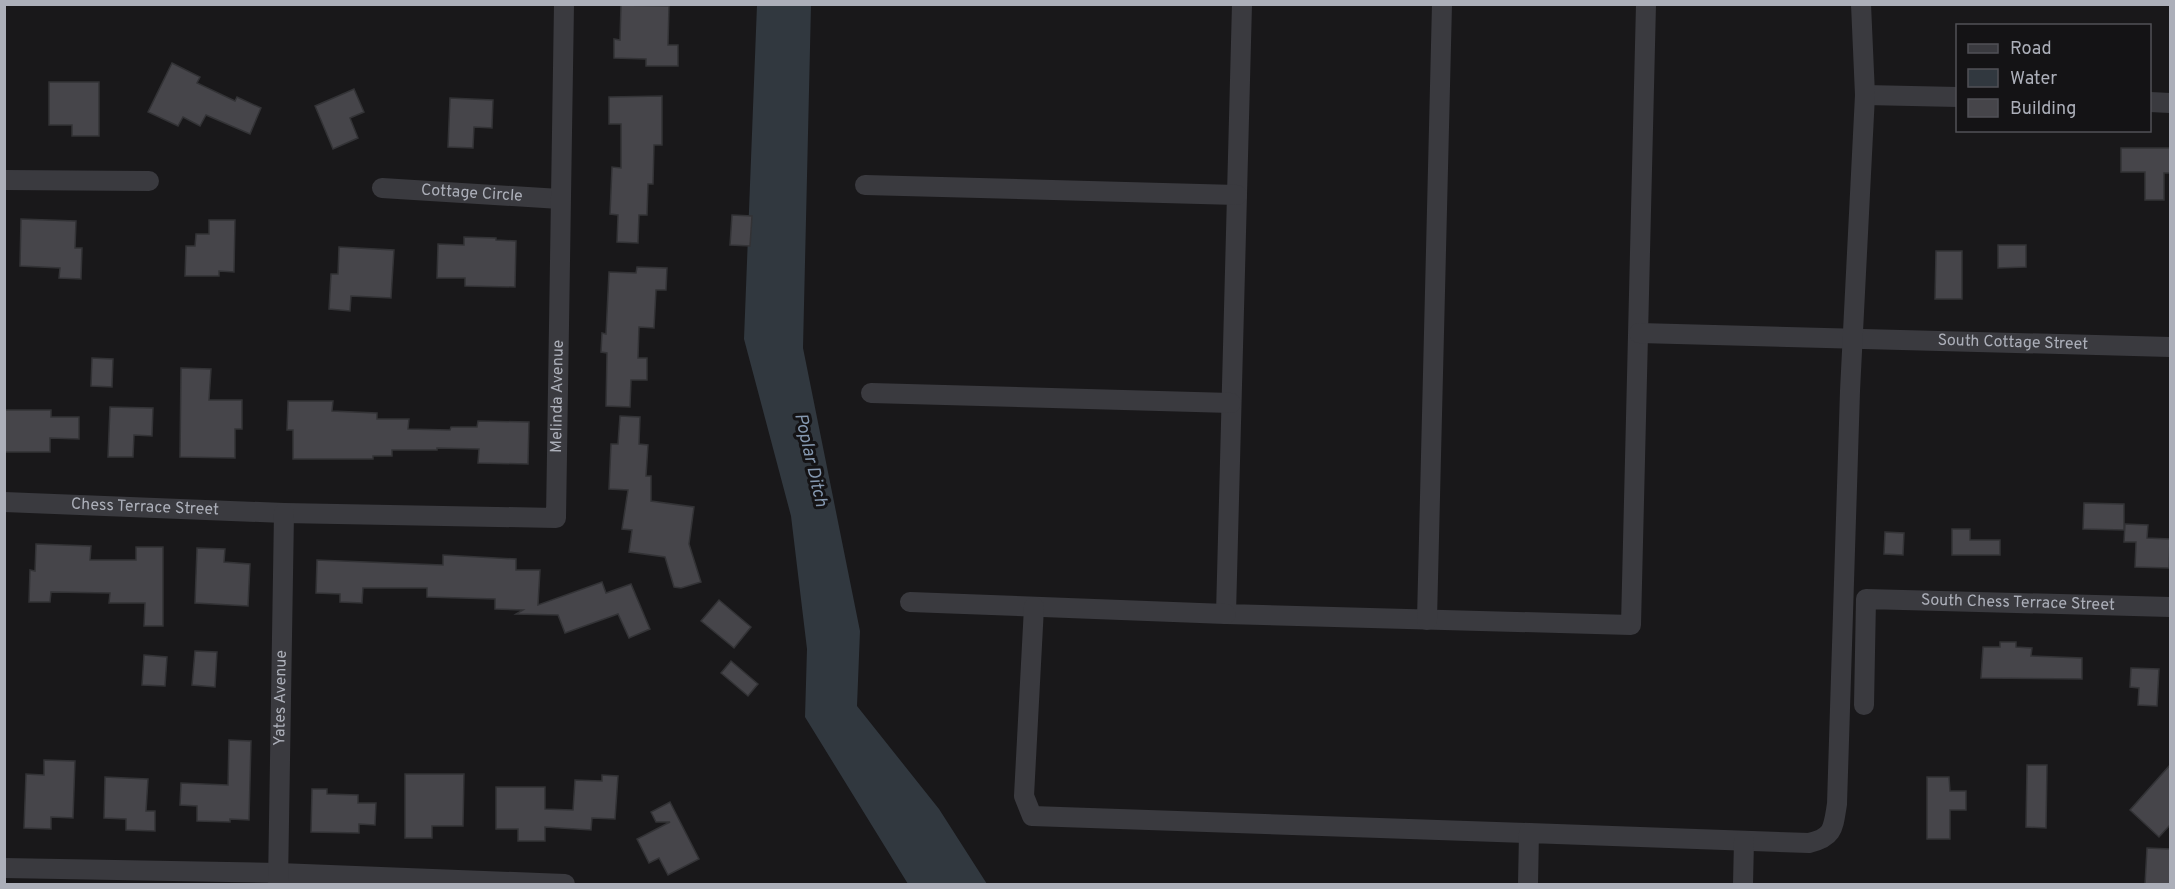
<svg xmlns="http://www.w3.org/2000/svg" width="2175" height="889" font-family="Overpass,sans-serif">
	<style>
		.water { fill: #31383f }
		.building { fill: #46454a; stroke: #333336; stroke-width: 1.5 }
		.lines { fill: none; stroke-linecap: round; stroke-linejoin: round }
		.minor { stroke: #3a3a3f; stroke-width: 20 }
		.labels { text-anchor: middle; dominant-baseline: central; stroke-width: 6; stroke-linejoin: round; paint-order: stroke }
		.street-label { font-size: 16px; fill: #acafb9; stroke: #141315 }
		.water-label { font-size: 18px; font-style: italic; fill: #8699b1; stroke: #141315 }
	</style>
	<rect width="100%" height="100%" fill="#19181a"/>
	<!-- water -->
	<path class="water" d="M757,5h54l-8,343 57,283 -3,75 82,103 48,75h-79l-103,-167 2,-68 -16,-133 -47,-177z"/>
	<!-- building -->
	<g class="building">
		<path d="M621,5l48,1 -1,39h10v21h-32v-7l-32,-1v-19l6,1z"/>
		<path d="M172,63l28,14 -3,6 38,18 2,-4 24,11 -11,26 -44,-19 -6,11 -17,-9 -5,9 -30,-14z"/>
		<path d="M49,82h50v54h-27v-11h-23z"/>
		<path d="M354,89l10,23 -14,6 8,20 -25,11 -18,-43z"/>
		<path d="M662,96v49h-8l-1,39h-5l-1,31h-8l-1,28 -21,-1 1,-27 -8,-1 2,-47 9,1v-44h-12v-27z"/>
		<path d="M450,98l43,2 -1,28 -18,-1 -1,21 -25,-1z"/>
		<path d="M2121,148h49v25h-6v27h-19v-28h-24z"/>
		<path d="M732,215l20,1 -2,30 -20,-1z"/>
		<path d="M21,219l55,2 -1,27h7l-1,31 -22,-1 1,-10 -40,-2z"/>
		<path d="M209,220h26l-1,52 -15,-1v5h-34l1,-30h9l1,-12h13z"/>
		<path d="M464,237l32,1v2l20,1 -1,46 -50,-1v-8h-28l1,-34 26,1z"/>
		<path d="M1998,245h28v22l-28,1z"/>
		<path d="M339,247l55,3 -3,48 -40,-2 -1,15 -21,-2 2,-35h7z"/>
		<path d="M1936,251h26v48h-27z"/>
		<path d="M637,267l30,1 -1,22h-10l-2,38 -15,-1 -1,31h9v22h-16l-1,27 -24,-1 1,-53 -6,-1 1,-19 4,1 3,-62 27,1z"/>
		<path d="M92,358l21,1 -1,28 -21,-1z"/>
		<path d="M181,368l30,1 -2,31h33v29h-7v29l-55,-1z"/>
		<path d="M288,401h45l-1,10 45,2v6h32l-1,10 42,1 1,-3h26l1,-6 51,1 -1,42 -50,-1 1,-14 -42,-1v2h-45v6h-19v3h-80v-29h-6z"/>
		<path d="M110,407l43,1 -1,28 -18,-1 -1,22h-25z"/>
		<path d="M4,410h47v7h28v22l-29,-1v14h-46z"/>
		<path d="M620,416l20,1 -1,27 9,1 -2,31h5v25l43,6 -5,37 12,38 -20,6 -7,-1 -9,-30 -36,-5 3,-22 -10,-1 6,-39 -19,-1 2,-45h7z"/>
		<path d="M2084,503l40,1v26l-41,-1z"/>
		<path d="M2125,524l23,1 -1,13 23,1 -1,29 -34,-1 1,-25h-12z"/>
		<path d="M1952,529h18v11h30v15h-48z"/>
		<path d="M1885,532l19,1 -1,22 -19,-1z"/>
		<path d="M36,544l55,2 -1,14h46v-13h27v79h-19l1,-23h-36l1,-10 -59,-1 -1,10h-21l1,-32 5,1z"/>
		<path d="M197,548l28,1 -1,13 26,2 -2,42 -53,-3z"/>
		<path d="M443,555l73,4v11h24l-2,35 64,-23 4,11 25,-9 19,45 -21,9 -11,-24 -53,19 -7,-18 -42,-1 7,-4 -28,-1v-10l-68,-2v-9h-64l-1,15 -22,-1v-8l-24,-1 1,-33 126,5z"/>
		<path d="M719,600l32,27 -17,21 -33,-27z"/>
		<path d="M2000,642h16v5l16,1 -1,8 51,2v21l-101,-1 2,-31h17z"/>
		<path d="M195,651l22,1 -2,35 -23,-2z"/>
		<path d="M144,655l23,2 -2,29 -23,-1z"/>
		<path d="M731,661l27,23 -10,12 -27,-23z"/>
		<path d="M2131,668l28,1 -2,37 -19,-1 1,-17 -9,-1z"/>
		<path d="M229,740l22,1 -2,79 -19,-1v3l-33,-1v-15l-17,-1 1,-22 47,2z"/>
		<path d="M44,760l31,1 -2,57 -22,-1v12l-27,-1 2,-54 18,1z"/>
		<path d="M2027,765h20l-1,63 -20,-1z"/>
		<path d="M2170,765v60l-11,12 -29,-27z"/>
		<path d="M405,774h59l-1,52h-31v12h-27z"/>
		<path d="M602,775l16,1 -3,43 -23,-1 -1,12 -46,-3v14h-27v-12h-22v-42h49v22l28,1 2,-30 27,1z"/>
		<path d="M105,777l43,2 -2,32h9v20l-29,-1v-11l-22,-1z"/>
		<path d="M1927,777h22l1,14h16v19h-16v29h-23z"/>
		<path d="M312,789h15v5l31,1v8h18l-1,22 -16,-1v9l-48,-1z"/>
		<path d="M670,802l29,57 -31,16 -9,-17 -10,5 -12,-24 33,-17h-14l-5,-10z"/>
		<path d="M2147,848l23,1v36h-25z"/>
	</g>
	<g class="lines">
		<!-- minor -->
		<g class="minor">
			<path d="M1242,4l-16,610 405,11 15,-621"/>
			<path d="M1865,95l93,2"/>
			<path d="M2150,102l20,1"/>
			<path d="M4,180l145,1"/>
			<path d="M865,185l372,10"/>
			<path id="s1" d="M382,188l178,11"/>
			<path id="s2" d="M1639,333l531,14"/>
			<path d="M871,393l360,10"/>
			<path id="s3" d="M4,502l280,11 272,5 8,-514"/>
			<path d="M910,602l316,12"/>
			<path d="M1034,607l-10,189 8,20 497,17"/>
			<path d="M1427,620l15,-616"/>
			<path id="s4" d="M1864,705l2,-106 304,8"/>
			<path d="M4,868l275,5 286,11"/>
			<path id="s5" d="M278,884l6,-371"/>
			<path d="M1528,884l1,-51 280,10c25,-6 24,-15 28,-39l13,-413 15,-296 -4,-91"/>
			<path d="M1743,884l1,-43"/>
		</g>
	</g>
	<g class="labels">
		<!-- street labels -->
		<g class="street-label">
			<text stroke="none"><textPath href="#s1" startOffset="90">Cottage Circle</textPath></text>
			<text stroke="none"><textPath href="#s2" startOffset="374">South Cottage Street</textPath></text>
			<text stroke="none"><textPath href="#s3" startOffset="674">Melinda Avenue</textPath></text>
			<text stroke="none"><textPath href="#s3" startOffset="141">Chess Terrace Street</textPath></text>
			<text stroke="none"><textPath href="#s4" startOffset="258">South Chess Terrace Street</textPath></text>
			<text stroke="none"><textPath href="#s5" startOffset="186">Yates Avenue</textPath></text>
		</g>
		<!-- water labels -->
		<g class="water-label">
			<text transform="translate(810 460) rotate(77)">Poplar Ditch</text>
		</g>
	</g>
	<!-- border -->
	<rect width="2175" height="889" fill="none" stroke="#acafb9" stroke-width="12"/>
	<!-- legend -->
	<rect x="1956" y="24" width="195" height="108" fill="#141315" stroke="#515157" stroke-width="1.5"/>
	<rect x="1968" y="44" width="30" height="9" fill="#3a3a3f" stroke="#515157" stroke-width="1.5"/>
	<text x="2010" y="54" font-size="18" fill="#acafb9">Road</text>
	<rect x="1968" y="69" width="30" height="18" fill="#31383f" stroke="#515157" stroke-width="1.5"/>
	<text x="2010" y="84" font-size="18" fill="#acafb9">Water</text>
	<rect x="1968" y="99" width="30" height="18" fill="#46454a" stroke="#515157" stroke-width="1.5"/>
	<text x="2010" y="114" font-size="18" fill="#acafb9">Building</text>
</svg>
